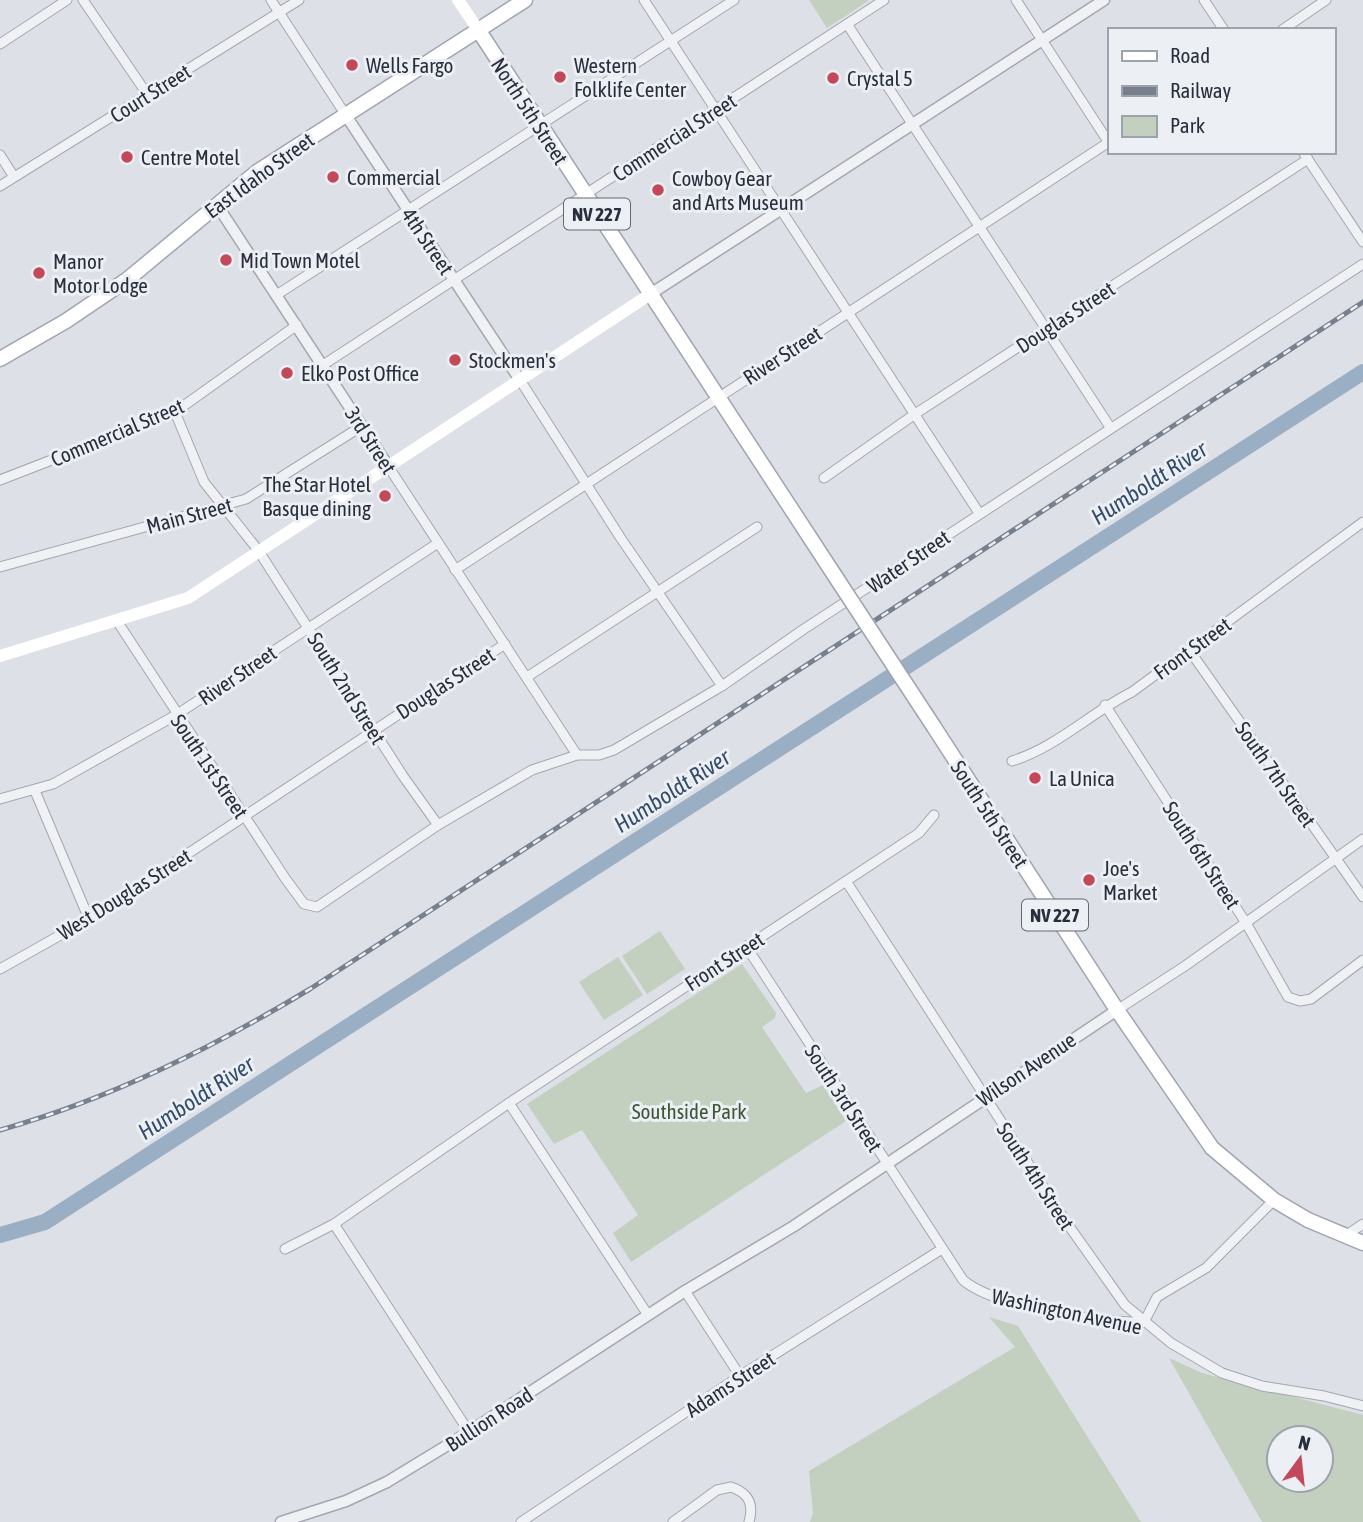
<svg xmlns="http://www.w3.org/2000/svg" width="1363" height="1522" font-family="'Asap Condensed',sans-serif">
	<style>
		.green { fill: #c3cfbf; fill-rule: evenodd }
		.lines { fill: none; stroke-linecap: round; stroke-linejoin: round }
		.river { stroke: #9aaec4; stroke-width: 16 }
		.minor-casing { stroke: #a3a7af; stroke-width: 11 }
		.tertiary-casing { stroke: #a3a7af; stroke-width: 13 }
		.primary-casing { stroke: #9da5b1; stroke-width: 17 }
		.minor { stroke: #eff1f5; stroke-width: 9 }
		.tertiary { stroke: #eff1f5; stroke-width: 10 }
		.secondary { stroke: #fff; stroke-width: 12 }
		.primary { stroke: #fff; stroke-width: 14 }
		.rail-casing { stroke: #78808e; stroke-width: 5 }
		.rail { stroke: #eceff4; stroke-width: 2.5; stroke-dasharray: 8; stroke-linecap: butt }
		.primary-bridge-casing { stroke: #9da5b1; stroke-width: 17; stroke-linecap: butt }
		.primary-bridge { stroke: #fff; stroke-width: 14 }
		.poi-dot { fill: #c3495a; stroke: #eceff4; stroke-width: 2.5 }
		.labels { text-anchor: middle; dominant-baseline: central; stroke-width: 6; stroke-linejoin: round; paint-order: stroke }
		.shield { fill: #eceff4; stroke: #636872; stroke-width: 2 }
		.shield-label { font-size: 19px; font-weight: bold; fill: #282e3b }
		.poi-label { font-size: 21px; fill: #282e3b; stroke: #eceff4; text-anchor: start }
		.street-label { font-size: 21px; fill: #282e3b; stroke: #eceff4 }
		.park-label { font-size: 21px; fill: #3c5636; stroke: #eceff4 }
		.water-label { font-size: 23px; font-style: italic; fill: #354d6c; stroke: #eceff4 }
	</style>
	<rect width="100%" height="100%" fill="#dde0e6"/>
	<!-- green -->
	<g class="green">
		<path d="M809,0h59v1l-41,27z"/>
		<path d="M660,931l25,38 -38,25 -25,-38z"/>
		<path d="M618,957l25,38 -39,25 -25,-38z"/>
		<path d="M742,964l34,49 -1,5 -13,9 44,66 17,-8 23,36 -215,141 -18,-29 25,-18 -56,-85 -28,14 -27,-40z"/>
		<path d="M989,1317l29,9 123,196h-331l3,-9 -4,-42 206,-124z"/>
		<path d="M1169,1358l33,15 161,42v107h-101zM1279,1438h42v42h-42z"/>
	</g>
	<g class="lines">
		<!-- river -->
		<path class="river" d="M0,1235l45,-13 1318,-850"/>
		<defs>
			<g id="minor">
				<path d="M83,0l64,94"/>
				<path d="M271,0l74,114"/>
				<path d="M644,0l335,513"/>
				<path d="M1016,0l93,143"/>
				<path d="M1204,0l20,30"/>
				<path d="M847,24l263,403"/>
				<path d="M1282,30l44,-30"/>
				<path d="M0,44l67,-44"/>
				<path d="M1303,152l60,90"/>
				<path d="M0,155l14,22"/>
				<path d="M0,186l299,-186"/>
				<path d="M278,294l456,-294"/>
				<path d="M323,365l561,-365"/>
				<path d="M520,380l100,157 102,149"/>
				<path d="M175,412l29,70 54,68 145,226 35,49"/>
				<path d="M388,466l189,289"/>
				<path d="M824,478l91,-64 393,-255"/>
				<path d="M0,480l175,-68 122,-87"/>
				<path d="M0,567l246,-68 116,-73"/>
				<path d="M455,570l654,-428"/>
				<path d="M117,621l168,257 19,26 13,3 121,-82 94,-55 45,-15h22l15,-5 108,-64 82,-57 559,-365"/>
				<path d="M1190,651l173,246"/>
				<path d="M527,677l230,-150"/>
				<path d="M1105,705l141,218 42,74 12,4 11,-2 52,-39"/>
				<path d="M1012,761c45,-14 78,-48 120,-69l231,-170"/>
				<path d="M35,791l54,128"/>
				<path d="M0,799l53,-15 123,-69 262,-172"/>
				<path d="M846,881l218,338 61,86 46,38 51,30 40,13 62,10 39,10"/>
				<path d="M746,946l217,334c31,27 139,43 181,42"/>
				<path d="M0,969l89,-50 416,-275"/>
				<path d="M1117,1010l68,-44 178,-127"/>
				<path d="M509,1103l139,212"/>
				<path d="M334,1224l135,208"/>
				<path d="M1345,1236l18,-12"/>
				<path d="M285,1249l49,-25 175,-121 410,-270 15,-18"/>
				<path d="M685,1291l55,85"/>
				<path d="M1144,1322l13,-25 49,-29 68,-68"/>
				<path d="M521,1522l219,-146 202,-127"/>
				<path d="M673,1522l44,-32 14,-3c18,6 23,17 18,35"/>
			</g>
			<g id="tertiary">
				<path d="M345,114l175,266"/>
				<path d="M217,205l171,261"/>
				<path d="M649,295l455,-295"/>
				<path d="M281,1522l65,-21 41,-19 82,-50 216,-141 109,-65 323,-216"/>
			</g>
			<g id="primary">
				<path d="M479,31l358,548"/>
				<path d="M0,359l66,-38 62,-42 129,-107 268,-172"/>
				<path d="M934,727l183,283 95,138 62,52 34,20 55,23"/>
			</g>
		</defs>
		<!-- minor casing -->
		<use href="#minor" class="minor-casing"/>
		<!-- tertiary casing -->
		<use href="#tertiary" class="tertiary-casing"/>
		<!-- primary casing -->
		<use href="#primary" class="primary-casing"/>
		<!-- minor -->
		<use href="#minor" class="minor"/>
		<!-- tertiary -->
		<use href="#tertiary" class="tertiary"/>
		<!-- secondary -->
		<g class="secondary">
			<path d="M458,0l21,31"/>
			<path d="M0,656l188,-58 461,-303"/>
		</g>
		<!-- primary -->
		<use href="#primary" class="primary"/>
		<defs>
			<path id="rail" d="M0,1130c110,-31 212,-82 310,-141l1053,-687"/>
		</defs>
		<!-- rail casing -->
		<use href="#rail" class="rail-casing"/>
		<!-- rail -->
		<use href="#rail" class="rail"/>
		<defs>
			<path id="primary-bridge" d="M837,579l97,148"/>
		</defs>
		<!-- primary-bridge casing -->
		<use href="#primary-bridge" class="primary-bridge-casing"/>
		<!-- primary-bridge -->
		<use href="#primary-bridge" class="primary-bridge"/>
	</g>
	<!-- markers -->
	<g class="poi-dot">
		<circle cx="352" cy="65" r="7"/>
		<circle cx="560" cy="77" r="7"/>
		<circle cx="833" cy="78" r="7"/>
		<circle cx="127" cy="157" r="7"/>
		<circle cx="333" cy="177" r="7"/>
		<circle cx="658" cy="190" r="7"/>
		<circle cx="226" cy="260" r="7"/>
		<circle cx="39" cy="273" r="7"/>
		<circle cx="455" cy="360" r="7"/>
		<circle cx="287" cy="373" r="7"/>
		<circle cx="385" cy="496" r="7"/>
		<circle cx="1035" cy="778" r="7"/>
		<circle cx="1089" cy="880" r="7"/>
	</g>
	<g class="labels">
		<!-- shield labels -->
		<g class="shield">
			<rect x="564" y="198.5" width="66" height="31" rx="5"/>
			<rect x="1022" y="899.5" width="66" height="31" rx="5"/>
		</g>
		<g class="shield-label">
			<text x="597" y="214">NV 227</text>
			<text x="1055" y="915">NV 227</text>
		</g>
		<!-- poi labels -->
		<g class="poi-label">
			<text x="366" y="65">Wells Fargo</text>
			<text x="574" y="65">Western<tspan x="574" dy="24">Folklife Center</tspan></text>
			<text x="847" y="78">Crystal 5</text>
			<text x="141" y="157">Centre Motel</text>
			<text x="347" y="177">Commercial</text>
			<text x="672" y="178">Cowboy Gear<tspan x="672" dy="24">and Arts Museum</tspan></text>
			<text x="240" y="260">Mid Town Motel</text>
			<text x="53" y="261">Manor<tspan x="53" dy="24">Motor Lodge</tspan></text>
			<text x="469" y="360">Stockmen's</text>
			<text x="301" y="373">Elko Post Office</text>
			<text x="371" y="484" text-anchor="end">The Star Hotel<tspan x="371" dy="24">Basque dining</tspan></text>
			<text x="1049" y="778">La Unica</text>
			<text x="1103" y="868">Joe's<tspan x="1103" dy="24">Market</tspan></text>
		</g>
		<!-- street labels -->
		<g class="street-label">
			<text transform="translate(150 93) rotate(-32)">Court Street</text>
			<text transform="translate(530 111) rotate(57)">North 5th Street</text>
			<text transform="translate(674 137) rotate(-33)">Commercial Street</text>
			<text transform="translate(259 175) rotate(-36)">East Idaho Street</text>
			<text transform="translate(428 241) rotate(56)">4th Street</text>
			<text transform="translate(1065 317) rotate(-33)">Douglas Street</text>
			<text transform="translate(782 355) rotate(-33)">River Street</text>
			<text transform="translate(117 432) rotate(-23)">Commercial Street</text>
			<text transform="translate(371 440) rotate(57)">3rd Street</text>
			<text transform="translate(189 515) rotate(-15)">Main Street</text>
			<text transform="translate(908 561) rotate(-34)">Water Street</text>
			<text transform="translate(1192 648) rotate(-36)">Front Street</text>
			<text transform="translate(237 675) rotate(-34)">River Street</text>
			<text transform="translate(445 683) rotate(-33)">Douglas Street</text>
			<text transform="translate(347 688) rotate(58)">South 2nd Street</text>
			<text transform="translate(210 766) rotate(56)">South 1st Street</text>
			<text transform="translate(1276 774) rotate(55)">South 7th Street</text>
			<text transform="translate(990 814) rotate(57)">South 5th Street</text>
			<text transform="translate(1202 855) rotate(57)">South 6th Street</text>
			<text transform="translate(124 894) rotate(-32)">West Douglas Street</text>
			<text transform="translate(724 961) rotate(-33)">Front Street</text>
			<text transform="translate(1026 1069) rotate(-34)">Wilson Avenue</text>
			<text transform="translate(844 1098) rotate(57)">South 3rd Street</text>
			<text transform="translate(1036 1176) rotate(57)">South 4th Street</text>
			<text transform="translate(1067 1311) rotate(12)">Washington Avenue</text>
			<text transform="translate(730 1384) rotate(-33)">Adams Street</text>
			<text transform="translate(489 1419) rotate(-33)">Bullion Road</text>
		</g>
		<!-- park labels -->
		<g class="park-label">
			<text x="689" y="1111">Southside Park</text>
		</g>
		<!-- water labels -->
		<g class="water-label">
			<text transform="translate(1149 483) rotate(-33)">Humboldt River</text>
			<text transform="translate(672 791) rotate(-33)">Humboldt River</text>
			<text transform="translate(196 1098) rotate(-33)">Humboldt River</text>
		</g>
	</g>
	<!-- legend -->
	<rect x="1108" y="28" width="228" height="126" fill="#eceff4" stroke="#9ea2aa" stroke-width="2"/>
	<rect x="1122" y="51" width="35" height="10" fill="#ffffff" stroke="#9ea2aa" stroke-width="2"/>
	<text x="1170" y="63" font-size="21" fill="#282e3b">Road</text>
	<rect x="1122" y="86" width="35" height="10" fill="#78808e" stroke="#9ea2aa" stroke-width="2"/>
	<text x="1170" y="98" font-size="21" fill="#282e3b">Railway</text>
	<rect x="1122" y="116" width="35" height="21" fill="#c3cfbf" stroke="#9ea2aa" stroke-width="2"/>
	<text x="1170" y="133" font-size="21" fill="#282e3b">Park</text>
	<!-- north arrow -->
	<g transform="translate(1300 1459) rotate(15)"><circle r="33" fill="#eceff4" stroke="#9ea2aa" stroke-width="2"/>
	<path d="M0-5L12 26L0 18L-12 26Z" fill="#c3495a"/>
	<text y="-10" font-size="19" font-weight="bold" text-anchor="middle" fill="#282e3b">N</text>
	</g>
</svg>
